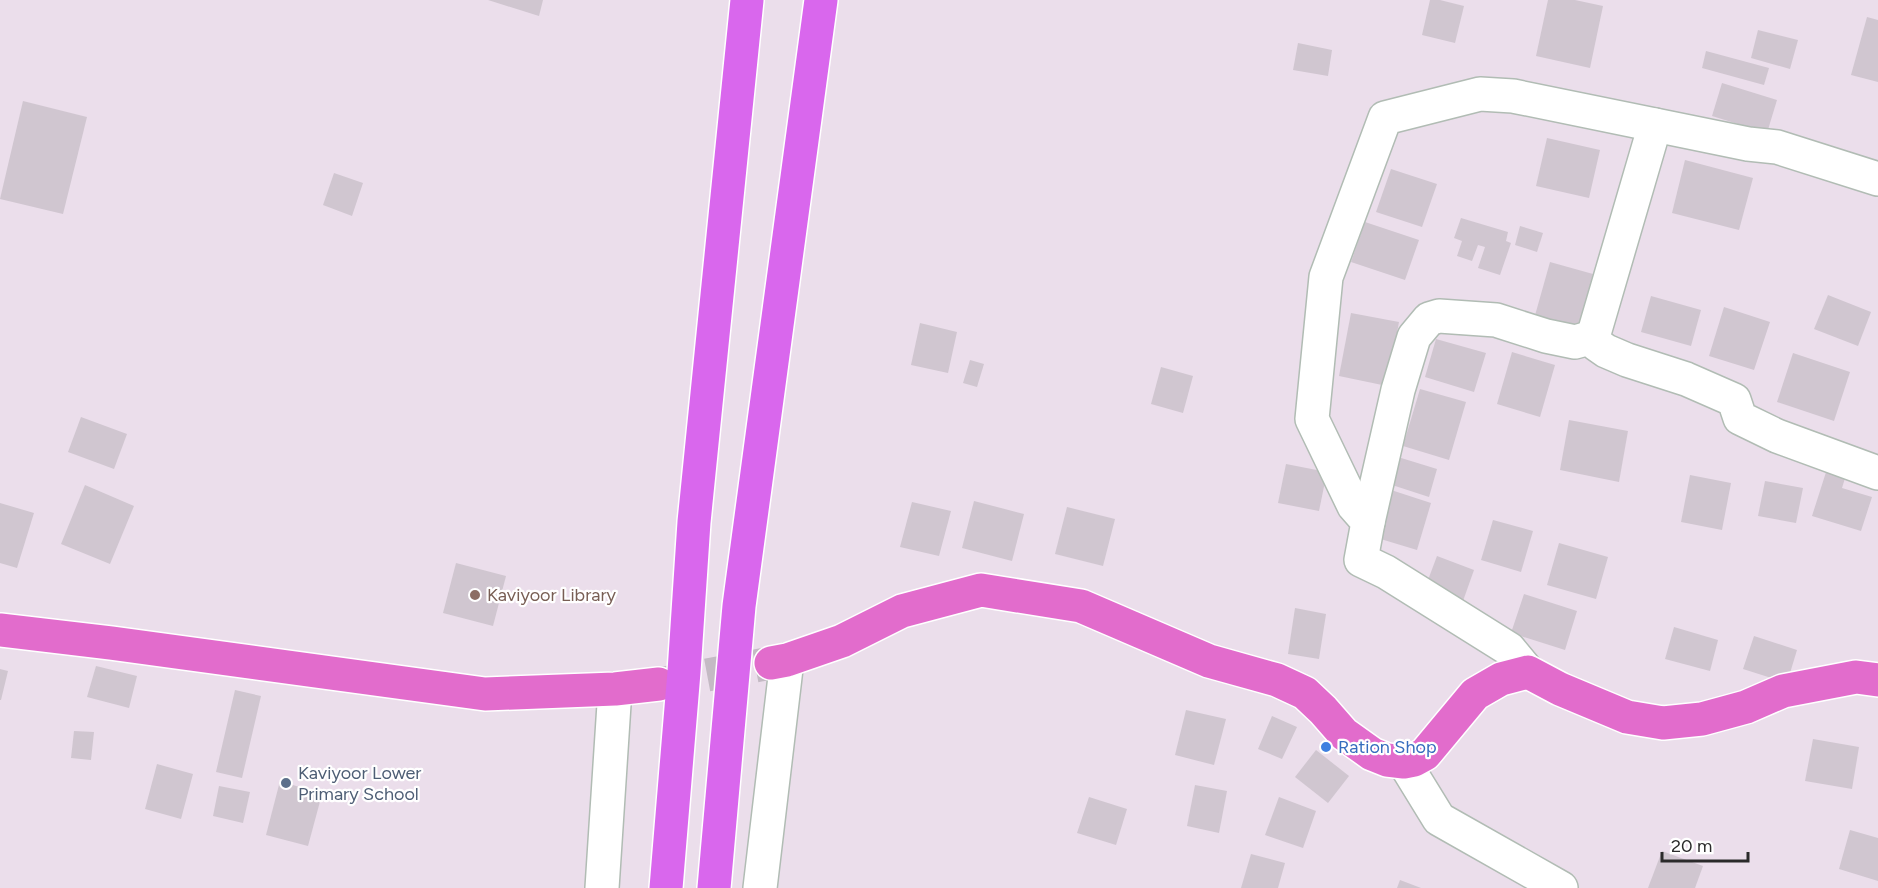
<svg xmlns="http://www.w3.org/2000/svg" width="1878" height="888" font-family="Figtree,sans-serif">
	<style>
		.building { fill: #d0c6d0 }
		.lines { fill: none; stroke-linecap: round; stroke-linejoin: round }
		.major-tunnel { stroke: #c4bac4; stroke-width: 33; stroke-dasharray: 33 16; stroke-linecap: butt }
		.minor-casing { stroke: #b1bcb4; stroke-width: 36 }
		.major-casing { stroke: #fff; stroke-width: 36 }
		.highway-casing { stroke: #fff; stroke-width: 36 }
		.minor { stroke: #fff; stroke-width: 33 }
		.major { stroke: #e26ccc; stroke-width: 33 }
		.highway { stroke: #d967ed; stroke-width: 33 }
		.education-dot { fill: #8d6e63; stroke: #fff; stroke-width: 2 }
		.shop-dot { fill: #3f7fe0; stroke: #fff; stroke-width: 2 }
		.service-dot { fill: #5c6f8a; stroke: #fff; stroke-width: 2 }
		.labels { text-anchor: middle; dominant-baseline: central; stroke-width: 4.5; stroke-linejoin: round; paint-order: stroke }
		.education-label { font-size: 18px; fill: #785e54; stroke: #fff; text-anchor: start }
		.shop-label { font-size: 18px; fill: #366cbe; stroke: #fff; text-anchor: start }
		.service-label { font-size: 18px; fill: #4e5e75; stroke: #fff; text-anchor: start }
	</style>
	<rect width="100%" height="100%" fill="#ebdeeb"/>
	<!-- building -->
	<g class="building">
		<path d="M488,0h55l-4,16z"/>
		<path d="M1430,0h10l24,6 -9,37 -33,-8z"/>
		<path d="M1548,0h27l28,6 -13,62 -54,-12z"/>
		<path d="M1867,17l11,3v62l-27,-7z"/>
		<path d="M1758,30l40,10 -8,29 -39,-11z"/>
		<path d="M1298,43l34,7 -4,26 -35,-6z"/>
		<path d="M1706,51l63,17 -5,17 -62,-17z"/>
		<path d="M1722,83l55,17 -10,33 -55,-17z"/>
		<path d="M23,101l64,16 -24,97 -63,-15z"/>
		<path d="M1547,138l53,12 -11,48 -53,-12z"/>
		<path d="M1685,160l68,18 -14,52 -67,-17z"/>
		<path d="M1391,169l46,15 -15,43 -46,-15z"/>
		<path d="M334,173l29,10 -11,33 -29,-11z"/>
		<path d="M1461,218l47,14 -2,9 5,2 -11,32 -22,-7 7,-21 -7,-2 -6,16 -15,-5 5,-15 -8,-3z"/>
		<path d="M1365,222l54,18 -14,40 -54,-18z"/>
		<path d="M1520,226l23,7 -6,19 -22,-7z"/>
		<path d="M1550,262l43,12 -16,57 -43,-12z"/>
		<path d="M1828,295l43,17 -13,34 -44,-17z"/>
		<path d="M1651,296l50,14 -10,36 -50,-14z"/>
		<path d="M1724,307l46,15 -16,48 -45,-14z"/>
		<path d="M1351,313l48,9 -12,64 -48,-10z"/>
		<path d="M920,323l37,9 -9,41 -37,-8z"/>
		<path d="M1436,339l50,14 -12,39 -49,-15z"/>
		<path d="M1512,352l43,13 -15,52 -43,-13z"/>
		<path d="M1793,353l57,19 -16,49 -57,-19z"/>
		<path d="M970,360l14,4 -7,23 -14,-4z"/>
		<path d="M1161,367l32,9 -10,37 -32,-9z"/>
		<path d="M1420,389l46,13 -17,58 -46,-14z"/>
		<path d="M81,417l46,17 -13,35 -46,-17z"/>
		<path d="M1569,420l59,11 -9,51 -59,-12z"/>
		<path d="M1398,457l39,12 -8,28 -40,-13z"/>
		<path d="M1286,464l41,8 -8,39 -41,-8z"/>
		<path d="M1827,469l19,6 -4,13 30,9 -11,34 -49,-15z"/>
		<path d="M1690,475l41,8 -9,47 -41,-8z"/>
		<path d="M1765,481l38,7 -7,35 -38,-7z"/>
		<path d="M85,485l49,21 -24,58 -49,-20z"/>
		<path d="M1388,489l43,14 -14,47 -43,-13z"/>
		<path d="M974,501l50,13 -12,47 -50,-13z"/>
		<path d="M912,502l39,9 -12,45 -39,-9z"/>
		<path d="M0,503l34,10 -17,55 -17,-5z"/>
		<path d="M1067,507l48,12 -12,47 -48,-12z"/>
		<path d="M1493,520l40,11 -12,41 -40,-12z"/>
		<path d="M1559,543l49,14 -12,42 -49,-14z"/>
		<path d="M1437,556l37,14 -11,31 -38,-13z"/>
		<path d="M456,563l50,13 -13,50 -50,-13z"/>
		<path d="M1524,594l53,17 -12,39 -54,-17z"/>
		<path d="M1295,608l31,6 -7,45 -31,-5z"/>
		<path d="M1674,627l44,13 -8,31 -45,-12z"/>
		<path d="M1754,636l43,14 -10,33 -44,-14z"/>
		<path d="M96,666l41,10 -8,32 -42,-11z"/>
		<path d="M0,669l8,2 -7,29h-1z"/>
		<path d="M235,690l26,6 -19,82 -26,-6z"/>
		<path d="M1186,710l40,9 -12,46 -39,-10z"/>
		<path d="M1272,716l25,11 -15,32 -24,-10z"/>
		<path d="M74,731l20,1 -3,28 -20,-2z"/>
		<path d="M1813,739l46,8 -7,42 -47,-8z"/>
		<path d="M1316,750l33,26 -21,27 -33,-26z"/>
		<path d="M157,764l36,10 -12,45 -36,-10z"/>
		<path d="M280,781l42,13 -14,52 -42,-11z"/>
		<path d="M1195,785l32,6 -8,42 -32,-7z"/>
		<path d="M219,786l31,6 -7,31 -30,-7z"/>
		<path d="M1089,797l38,12 -11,36 -39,-12z"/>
		<path d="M1279,797l37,14 -13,37 -38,-13z"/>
		<path d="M1850,830l28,8v43l-39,-12z"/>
		<path d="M1662,851l41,15 -8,22h-47z"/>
		<path d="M1251,854l34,9 -7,25h-37z"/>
		<path d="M1400,880l21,8h-24z"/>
	</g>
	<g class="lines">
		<!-- major-tunnel -->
		<path class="major-tunnel" d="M659,684l112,-21"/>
		<defs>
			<g id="minor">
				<path d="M1655,125l-62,212 3,7 10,7 21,9 59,19 48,21 6,18 37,18 101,37"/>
				<path d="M1368,522l30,-132 16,-53 15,-18 10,-3 57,4 50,16 29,6 18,-5"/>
				<path d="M1528,672l-19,-23 -123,-77 -25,-12 7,-38 -14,-16 -42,-87 14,-142 59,-159 95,-24 33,2 235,48 29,3 101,32"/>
				<path d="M1404,762l35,57 122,69"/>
				<path d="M602,888l13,-199"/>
				<path d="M760,888l27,-228"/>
			</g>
			<g id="major">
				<path d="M0,630l111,13 374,51 130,-5 44,-5"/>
				<path d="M771,663l16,-3 55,-19 60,-30 79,-21 100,16 128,55 68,19 28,13 18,17 21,24 28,20 15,6 17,2 10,-2 11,-6 50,-60 26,-15 27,-7 32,17 67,28 36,6 39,-4 44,-12 37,-16 73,-14 22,3"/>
			</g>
			<g id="highway">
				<path d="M666,888l18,-216 10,-150 53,-522"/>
				<path d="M714,888l25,-282 82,-606"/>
			</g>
		</defs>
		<!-- minor casing -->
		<use href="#minor" class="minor-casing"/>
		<!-- major casing -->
		<use href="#major" class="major-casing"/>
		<!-- highway casing -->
		<use href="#highway" class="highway-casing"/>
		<!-- minor -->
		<use href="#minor" class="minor"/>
		<!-- major -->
		<use href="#major" class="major"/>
		<!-- highway -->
		<use href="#highway" class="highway"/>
	</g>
	<!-- markers -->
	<circle class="education-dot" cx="475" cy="595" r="6"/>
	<circle class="shop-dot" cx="1326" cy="747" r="6"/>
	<circle class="service-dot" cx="286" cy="783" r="6"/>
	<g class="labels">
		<!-- education labels -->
		<g class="education-label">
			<text x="487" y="595">Kaviyoor Library</text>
		</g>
		<!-- shop labels -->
		<g class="shop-label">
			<text x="1338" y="747">Ration Shop</text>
		</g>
		<!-- service labels -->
		<g class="service-label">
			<text x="298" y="773">Kaviyoor Lower<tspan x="298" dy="21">Primary School</tspan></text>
		</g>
	</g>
	<!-- scale -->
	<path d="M1662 852v9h86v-9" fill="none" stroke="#2a2a2a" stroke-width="3"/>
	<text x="1671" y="852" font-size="18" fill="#2a2a2a" stroke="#ffffff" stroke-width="4.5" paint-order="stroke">20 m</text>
</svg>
